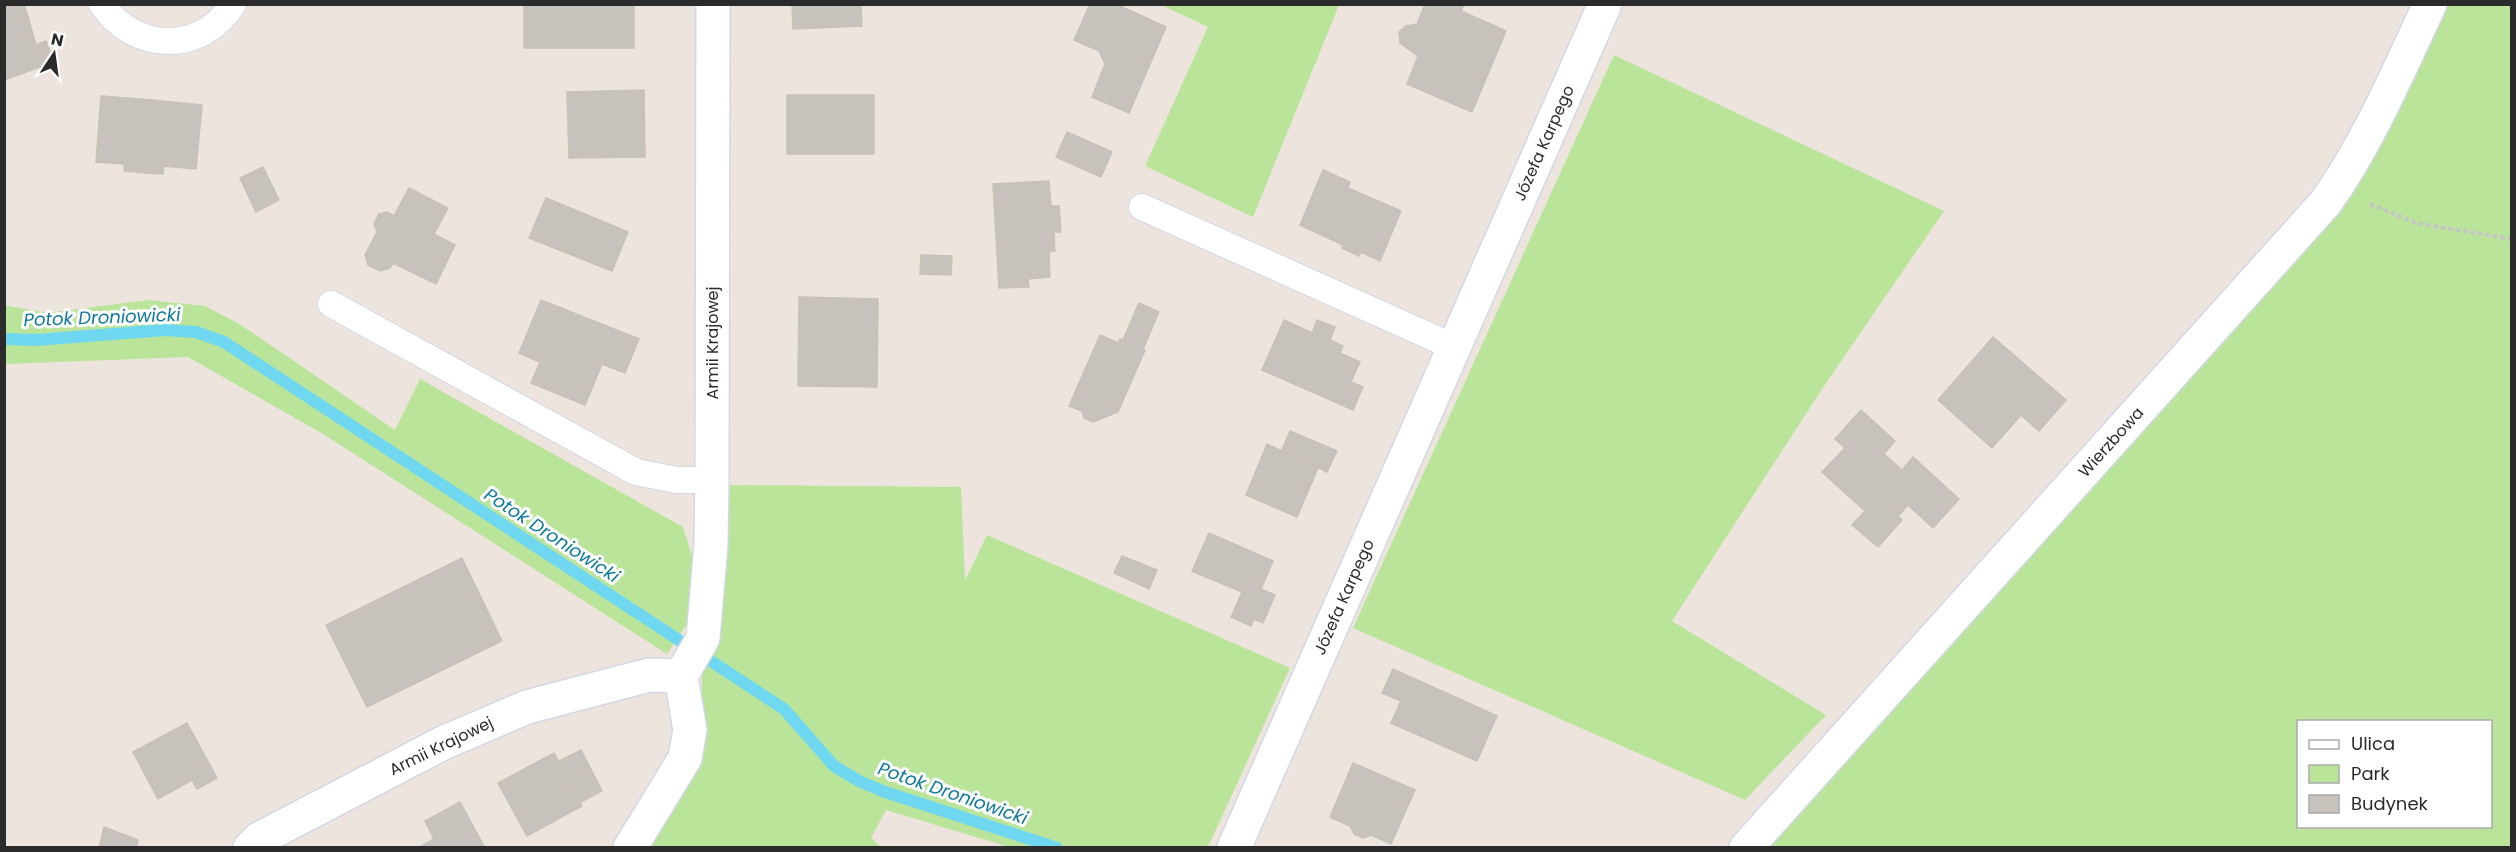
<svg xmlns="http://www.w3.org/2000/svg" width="2516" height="852" font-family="Poppins,sans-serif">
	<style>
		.green { fill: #b9e499; fill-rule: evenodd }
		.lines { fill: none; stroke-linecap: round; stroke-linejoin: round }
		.stream { stroke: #6fd8f0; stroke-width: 12 }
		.building { fill: #c8c2bc; stroke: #c8c1b7; stroke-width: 1.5 }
		.lane-casing { stroke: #d2d7e4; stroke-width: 28 }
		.street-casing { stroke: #d2d7e4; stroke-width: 36 }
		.path { stroke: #c4c4c4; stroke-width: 4; stroke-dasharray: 4.5 3; stroke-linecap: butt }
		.lane { stroke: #fff; stroke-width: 26 }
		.street { stroke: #fff; stroke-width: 33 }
		.labels { text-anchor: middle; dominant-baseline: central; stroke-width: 6; stroke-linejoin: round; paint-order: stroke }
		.street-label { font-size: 16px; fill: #2b2b2b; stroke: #fff }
		.water-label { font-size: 18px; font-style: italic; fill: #0c789e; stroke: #fff }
	</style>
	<rect width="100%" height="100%" fill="#ede5dd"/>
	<!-- green -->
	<g class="green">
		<path d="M1161,5h178l-86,212 -108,-51 63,-139z"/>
		<path d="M2444,5h67v842l-743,1 526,-595zM2298,722h192v104h-192z"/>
		<path d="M1614,55l330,156 -122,178 -150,232 154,94 -81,85 -392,-172z"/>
		<path d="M148,300l57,6 36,19 154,105 25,-51 263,148 11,35 -5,59 -22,33 -344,-220 -135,-77 -183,7 -1,-59 43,8z"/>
		<path d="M727,485l234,2 4,94 22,-46 303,133 -82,179h-199l-123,-37 -15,28 10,9 -237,1 58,-100v-80z"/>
	</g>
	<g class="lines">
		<!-- stream -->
		<path class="stream" d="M4,339l32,1 129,-10 31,2 28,10 560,367 50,57 25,15 26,11 172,56"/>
	</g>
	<!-- building -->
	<g class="building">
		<path d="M4,4h20l4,13 -24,9z"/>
		<rect x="524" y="4" width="110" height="44"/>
		<path d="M792,4h69l1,22 -69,3z"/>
		<path d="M1090,4h26l50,23 -37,86 -37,-16 13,-33 -6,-13 -25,-11z"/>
		<path d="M1425,4h39l-3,7 45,20 -34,81 -65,-28 11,-28 -18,-13 -1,-11 7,-6 11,-2z"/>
		<path d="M28,17l8,28 10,-4 8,21 -50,18v-54z"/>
		<path d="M644,90l1,67 -76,1 -2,-66z"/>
		<rect x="787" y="95" width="87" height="59"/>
		<path d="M101,96l51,4 -6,73 -22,-2v-7l-28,-2z"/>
		<path d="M152,100l50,5 -6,64 -32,-3 -1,8 -17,-1z"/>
		<path d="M1067,132l45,20 -11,25 -45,-20z"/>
		<path d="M263,167l16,33 -23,12 -16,-34z"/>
		<path d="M1323,170l27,12 -2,6 53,23 -21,50 -19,-9 -2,4 -17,-8 1,-3 -43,-20z"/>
		<path d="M1049,181l2,25h8l2,26h-7l1,19 -6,1 1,25 -22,2 1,8 -30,1 -6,-104z"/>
		<path d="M409,188l39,20 -14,26 21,11 -19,39 -43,-21 -3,5 -10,3 -12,-6 -3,-10 12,-23 -3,-8 5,-10 8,-2 7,4z"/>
		<path d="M546,198l82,34 -16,39 -83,-33z"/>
		<path d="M921,255l31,1 -1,19 -31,-1z"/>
		<path d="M799,297l79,2 -1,88 -79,-1z"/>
		<path d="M541,300l98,39 -14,34 -23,-9 -17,41 -54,-22 9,-21 -21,-9z"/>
		<path d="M1139,303l20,9 -16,37 2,1 -27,62 -25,10 -9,-4 -2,-7 -13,-5 31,-71 19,8 1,-4 3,1z"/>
		<path d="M1284,320l28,13 5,-13 18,7 -5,13 13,6 -3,7 20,9 -9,20 12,5 -10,23 -91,-40z"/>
		<path d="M1993,337l73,63 -27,31 -18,-16 -29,33 -54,-48z"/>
		<path d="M1861,410l34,31 -11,13 18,16 11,-13 46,42 -26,29 -25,-23 -10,11 4,4 -24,27 -26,-22 13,-14 -43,-39 23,-24 -10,-9z"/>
		<path d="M1290,431l47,20 -10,21 -45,-22z"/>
		<path d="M1267,444l51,24 -21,49 -51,-22z"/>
		<path d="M1209,533l64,28 -12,28 14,6 -12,28 -9,-4 -3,7 -20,-9 11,-25 -50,-21z"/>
		<path d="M1122,556l35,14 -8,19 -35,-16z"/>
		<path d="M462,558l40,83 -135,66 -41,-82z"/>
		<path d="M1393,669l104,47 -20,45 -86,-38 10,-22 -19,-8z"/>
		<path d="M187,723l30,55 -20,11 -5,-9 -34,19 -25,-47z"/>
		<path d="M581,750l21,41 -21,11 -22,-41z"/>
		<path d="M554,753l28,53 -55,30 -29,-53z"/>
		<path d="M1353,763l62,27 -24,54 -20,-9 -8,3 -9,-4 -4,-8 -20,-9z"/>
		<path d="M460,802l25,46h-67l16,-9 -9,-18z"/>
		<path d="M104,827l34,13 -2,8h-37z"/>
	</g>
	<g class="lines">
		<defs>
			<g id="lane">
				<path d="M102,4c32,48 99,51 131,0"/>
				<path d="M1142,207l312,140"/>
				<path d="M331,304l305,168 41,8h35"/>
			</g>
			<g id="street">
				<path d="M250,848l9,-9 184,-96 84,-36 122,-32 32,1"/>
				<path d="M630,848l55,-90 5,-28 -9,-54 22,-38 8,-94 1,-64 1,-476"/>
				<path d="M1234,848l371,-844"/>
				<path d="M1746,848l580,-646c43,-61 72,-130 104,-198"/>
			</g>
		</defs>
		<!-- lane casing -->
		<use href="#lane" class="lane-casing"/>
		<!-- street casing -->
		<use href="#street" class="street-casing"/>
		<!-- path -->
		<path class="path" d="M2370,204l46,19 96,16"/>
		<!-- lane -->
		<use href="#lane" class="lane"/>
		<!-- street -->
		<use href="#street" class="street"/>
	</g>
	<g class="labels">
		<!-- street labels -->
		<g class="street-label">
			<text transform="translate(1544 143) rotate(-66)">Józefa Karpego</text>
			<text transform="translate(712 343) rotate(-90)">Armii Krajowej</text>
			<text transform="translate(2111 442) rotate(-48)">Wierzbowa</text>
			<text transform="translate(1344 597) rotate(-66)">Józefa Karpego</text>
			<text transform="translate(441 746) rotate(-26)">Armii Krajowej</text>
		</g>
		<!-- water labels -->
		<g class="water-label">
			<text transform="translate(102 317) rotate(-2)">Potok Droniowicki</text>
			<text transform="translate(552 535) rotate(33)">Potok Droniowicki</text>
			<text transform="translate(953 793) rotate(19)">Potok Droniowicki</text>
		</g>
	</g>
	<!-- border -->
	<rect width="2516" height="852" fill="none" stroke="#2b2b2b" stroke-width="12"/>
	<!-- legend -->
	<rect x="2297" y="720" width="195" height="108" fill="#ffffff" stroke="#aaaaaa" stroke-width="1.5"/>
	<rect x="2309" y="740" width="30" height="9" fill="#ffffff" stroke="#aaaaaa" stroke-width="1.5"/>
	<text x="2351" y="750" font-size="18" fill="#2b2b2b">Ulica</text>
	<rect x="2309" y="765" width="30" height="18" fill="#b9e499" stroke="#aaaaaa" stroke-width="1.5"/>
	<text x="2351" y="780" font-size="18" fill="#2b2b2b">Park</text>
	<rect x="2309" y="795" width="30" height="18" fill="#c8c2bc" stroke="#aaaaaa" stroke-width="1.5"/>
	<text x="2351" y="810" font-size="18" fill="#2b2b2b">Budynek</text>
	<!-- north arrow -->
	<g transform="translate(54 54) rotate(13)" stroke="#ffffff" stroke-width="4.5" paint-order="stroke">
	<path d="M0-4.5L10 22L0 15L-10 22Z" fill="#2b2b2b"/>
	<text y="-9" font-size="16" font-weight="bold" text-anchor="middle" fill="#2b2b2b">N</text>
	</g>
</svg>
